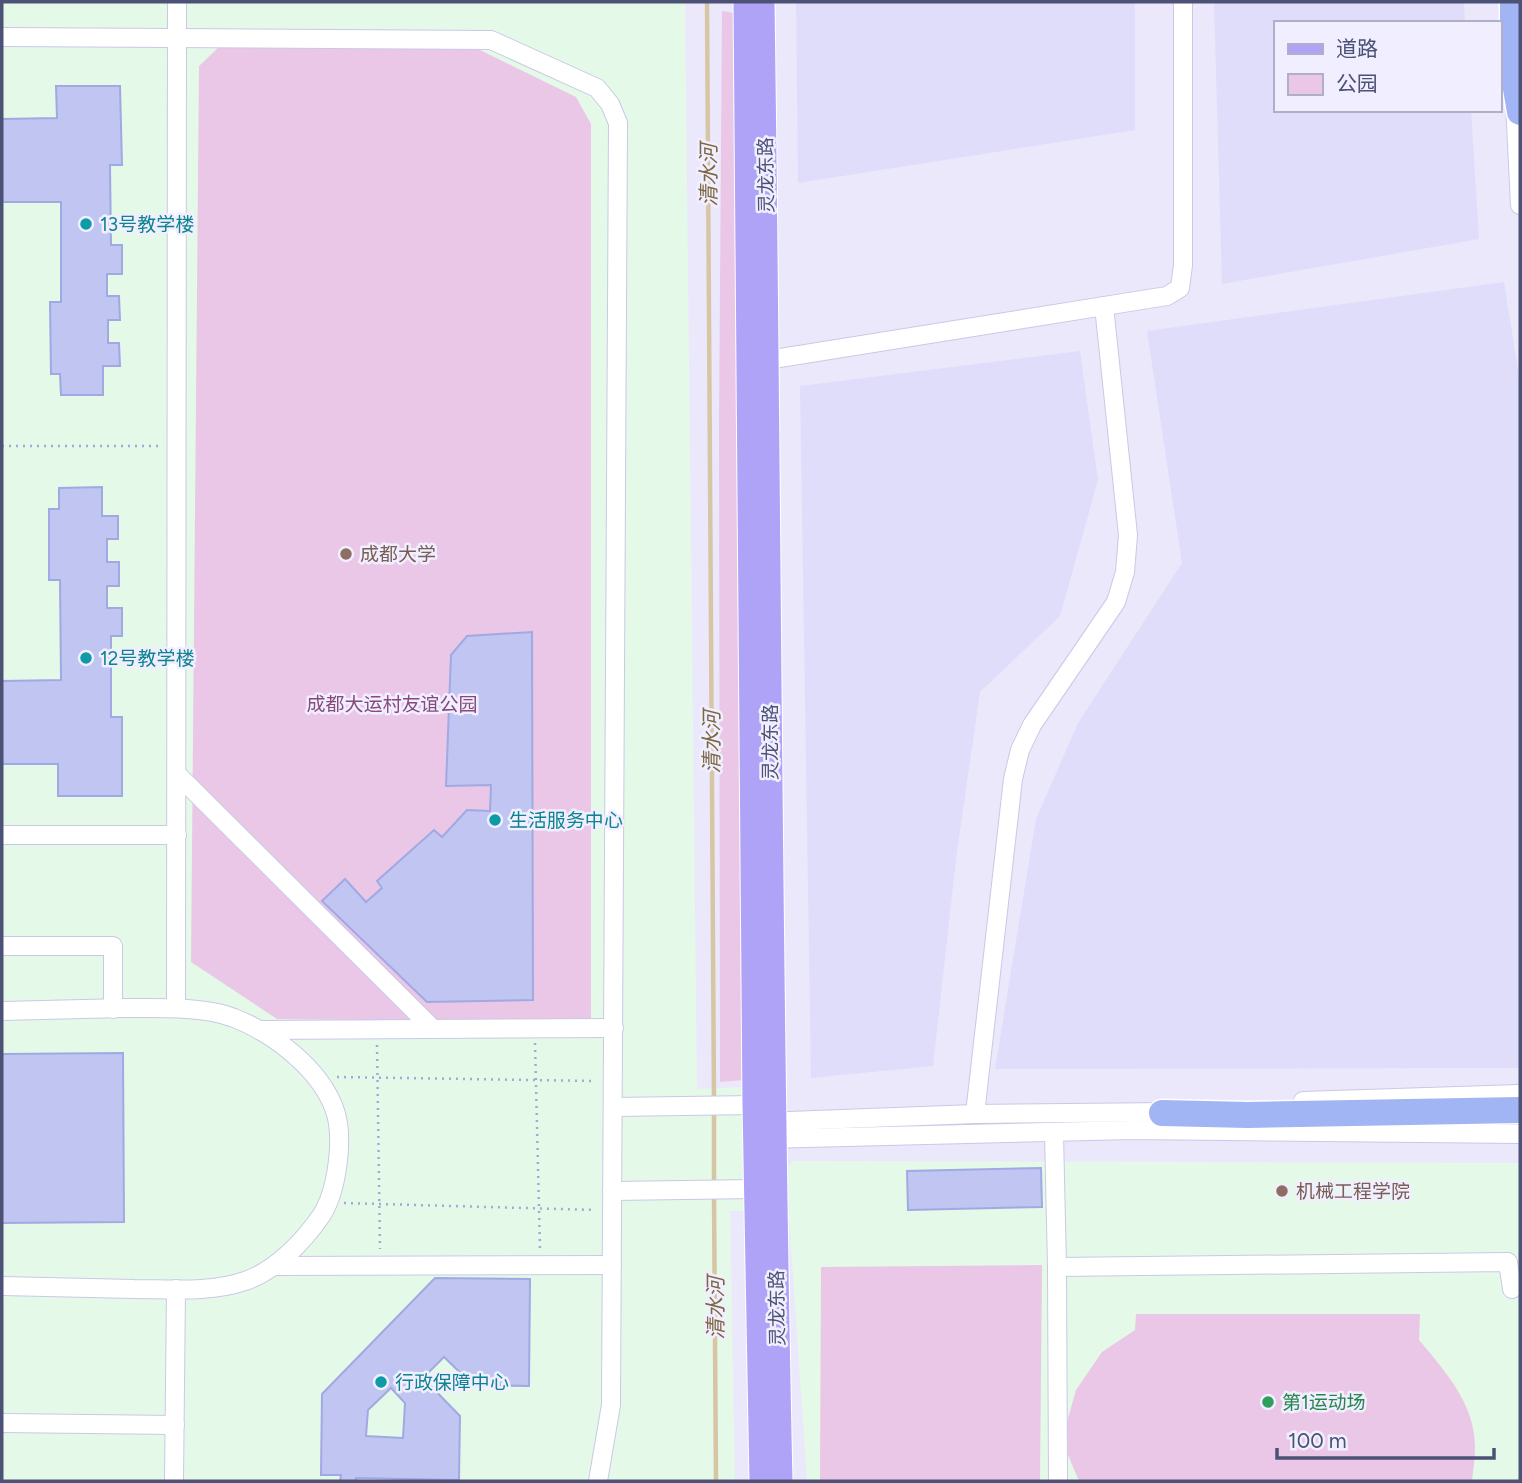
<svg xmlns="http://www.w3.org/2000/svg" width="1522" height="1483" font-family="Figtree,'Noto Sans SC',sans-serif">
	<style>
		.residential { fill: #dfddf9 }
		.education { fill: #e5f9e8 }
		.green { fill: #eac7e6 }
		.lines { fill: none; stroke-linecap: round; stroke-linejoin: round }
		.stream { stroke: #d7c6a3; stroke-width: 4.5 }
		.building { fill: #c1c5f1; stroke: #a1a9e3; stroke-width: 2; fill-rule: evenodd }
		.minor-casing { stroke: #c9c9e6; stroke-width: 20 }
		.major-casing { stroke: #fff; stroke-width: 25 }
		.highway-casing { stroke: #fff; stroke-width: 29 }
		.path { stroke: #a3a9d6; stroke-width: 2.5; stroke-dasharray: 2 5; stroke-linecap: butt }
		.minor { stroke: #fff; stroke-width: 18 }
		.major { stroke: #afa3f8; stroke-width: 23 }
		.highway { stroke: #a1b4f4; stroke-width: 26 }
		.culture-dot { fill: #0f9aa8; stroke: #f1efff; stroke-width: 2.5 }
		.education-dot { fill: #8d6e63; stroke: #f1efff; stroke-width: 2.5 }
		.leisure-dot { fill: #2e9e5b; stroke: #f1efff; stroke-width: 2.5 }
		.labels { text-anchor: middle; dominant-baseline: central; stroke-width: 5; stroke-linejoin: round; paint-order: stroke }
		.street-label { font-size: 19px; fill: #4c5276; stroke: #f1efff }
		.culture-label { font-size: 19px; fill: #0d838f; stroke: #f1efff; text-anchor: start }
		.education-label { font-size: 19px; fill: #785e54; stroke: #f1efff; text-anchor: start }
		.park-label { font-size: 19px; fill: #874a7a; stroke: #f1efff }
		.leisure-label { font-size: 19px; fill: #27864d; stroke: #f1efff; text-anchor: start }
		.water-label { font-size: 21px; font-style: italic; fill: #7b6740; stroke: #f1efff }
	</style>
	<rect width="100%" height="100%" fill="#ebe8fc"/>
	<!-- residential -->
	<g class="residential">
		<path d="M796,2h339v128l-337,53z"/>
		<path d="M1214,2h250l1,21h-190v87h196l8,129 -257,45z"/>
		<path d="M1504,282l16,100v686l-525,1 41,-250 42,-96 104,-160 -35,-232z"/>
		<path d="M1080,351l18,129 -38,136 -80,76 -24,167 -23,207 -122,12 -11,-692z"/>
	</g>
	<!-- education -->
	<g class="education">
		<path d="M2,2h683l12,1087 45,-2 1,124h-13l5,270h-733z"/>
		<path d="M792,1161l728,2v318h-713l-21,-308z"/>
	</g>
	<!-- green -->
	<g class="green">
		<path d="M722,11l12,2 10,1067 -24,2 -1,-658z"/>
		<path d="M219,47l259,2 98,48 15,27v899l-314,-4 -86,-57 8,-896z"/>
		<path d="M1042,1265l-2,216h-220l1,-214z"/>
		<path d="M1136,1314h284l-1,26c26,31 57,65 56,109 0,10 -2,22 -3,32h-393l-11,-26 -1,-33 9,-32 26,-38 33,-22z"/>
	</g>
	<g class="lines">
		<!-- stream -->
		<g class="stream">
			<path d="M707,2l7,1100"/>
			<path d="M714,1111v75"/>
			<path d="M714,1195l2,286"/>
		</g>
	</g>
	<!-- building -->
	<g class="building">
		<path d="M56,86h64l2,79h-12l1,80h11v29h-15v22h12l1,24h-12v23h11l1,23h-17v29h-42l-1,-21h-9l-1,-72h11v-100h-59v-83l55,-1z"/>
		<path d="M102,487v29h16v23h-11v23h12v24h-12v22h15v28h-11v81h11v79h-64v-32h-56v-83l59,-1 -1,-100h-11v-71h10v-21z"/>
		<path d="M532,632l1,368 -106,2 -105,-101 23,-22 21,23 16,-14 -5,-7 57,-51 8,7 25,-27 23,1 1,-26 -45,1 5,-131 16,-19z"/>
		<path d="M123,1053l1,169 -122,1v-169z"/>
		<path d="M1041,1168l1,39 -134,3 -1,-39z"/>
		<path d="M435,1278l95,1 -1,107 -56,-1 -29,-28 -21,21 37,38 -1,64 -103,-2v3h-16l1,-6h-20l1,-81zM391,1388l14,15 -2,35 -37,-2 2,-26z"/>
	</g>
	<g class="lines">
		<defs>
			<g id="minor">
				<path d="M2,37l489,3 106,48 13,16 8,19 -7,1282 -13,76"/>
				<path d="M1515,103l5,102"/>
				<path d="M755,362l412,-66 13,-8 3,-23v-263"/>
				<path d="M177,774l256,255"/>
				<path d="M2,835h175"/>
				<path d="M2,946h111v63"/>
				<path d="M176,1008l1,-1006"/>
				<path d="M2,1011c40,-1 81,-2 122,-3 32,0 81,-2 110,10 39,15 85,50 100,90 11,28 3,84 -13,108 -18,26 -46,55 -76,65 -35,12 -74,8 -111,8 -44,-1 -88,-2 -132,-3"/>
				<path d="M259,1030l355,-2"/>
				<path d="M1303,1101l217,-7"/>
				<path d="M613,1107l141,-2"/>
				<path d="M975,1114l38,-335 7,-29 12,-25 84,-123 9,-30 3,-37 -24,-229"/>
				<path d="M762,1122l213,-8 196,-2"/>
				<path d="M1054,1134l3,133 1,214"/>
				<path d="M765,1139l367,-9 388,4"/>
				<path d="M612,1191l144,-2"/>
				<path d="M274,1266l338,-1"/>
				<path d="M1057,1267l451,-5 4,27"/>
				<path d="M2,1423l173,2"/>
				<path d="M174,1481l2,-192"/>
			</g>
			<g id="major">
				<path d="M745,2l9,1103 7,376"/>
				<path d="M763,2c7,493 7,986 18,1479"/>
			</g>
			<g id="highway">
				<path d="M1513,2v69l7,41"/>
				<path d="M1162,1113l86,2 272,-5"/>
			</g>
		</defs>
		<!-- minor casing -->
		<use href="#minor" class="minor-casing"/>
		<!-- major casing -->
		<use href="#major" class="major-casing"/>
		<!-- highway casing -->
		<use href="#highway" class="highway-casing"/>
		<!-- path -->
		<g class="path">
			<path d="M2,446h157"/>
			<path d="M535,1043l5,207"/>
			<path d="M377,1045l3,204"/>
			<path d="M337,1077l259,4"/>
			<path d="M344,1203l252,7"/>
		</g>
		<!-- minor -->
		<use href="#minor" class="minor"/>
		<!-- major -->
		<use href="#major" class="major"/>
		<!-- highway -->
		<use href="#highway" class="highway"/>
	</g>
	<!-- markers -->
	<g class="culture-dot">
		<circle cx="86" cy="224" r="7"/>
		<circle cx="86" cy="658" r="7"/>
		<circle cx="495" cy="820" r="7"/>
		<circle cx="381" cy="1382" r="7"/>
	</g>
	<g class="education-dot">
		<circle cx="346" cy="554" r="7"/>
		<circle cx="1282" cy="1191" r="7"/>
	</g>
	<circle class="leisure-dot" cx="1268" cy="1402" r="7"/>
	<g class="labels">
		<!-- street labels -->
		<g class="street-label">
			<text transform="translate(766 175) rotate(-91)">灵龙东路</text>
			<text transform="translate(770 742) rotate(-90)">灵龙东路</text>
			<text transform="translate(777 1308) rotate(-91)">灵龙东路</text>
		</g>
		<!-- culture labels -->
		<g class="culture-label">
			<text x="100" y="224">13号教学楼</text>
			<text x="100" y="658">12号教学楼</text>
			<text x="509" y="820">生活服务中心</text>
			<text x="395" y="1382">行政保障中心</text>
		</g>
		<!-- education labels -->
		<g class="education-label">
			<text x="360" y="554">成都大学</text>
			<text x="1296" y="1191">机械工程学院</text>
		</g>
		<!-- park labels -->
		<g class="park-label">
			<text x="392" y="704">成都大运村友谊公园</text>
		</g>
		<!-- leisure labels -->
		<g class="leisure-label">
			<text x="1282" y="1402">第1运动场</text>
		</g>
		<!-- water labels -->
		<g class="water-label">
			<text transform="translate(708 175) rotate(-90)">清水河</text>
			<text transform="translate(711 742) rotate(-90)">清水河</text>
			<text transform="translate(715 1308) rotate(-90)">清水河</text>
		</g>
	</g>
	<!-- border -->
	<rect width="1522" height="1483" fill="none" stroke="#4c5276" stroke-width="7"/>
	<!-- legend -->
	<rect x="1274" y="21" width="228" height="91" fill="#f1efff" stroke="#afb0c8" stroke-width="2"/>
	<rect x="1288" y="44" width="35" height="10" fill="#afa3f8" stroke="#afb0c8" stroke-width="2"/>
	<text x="1336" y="56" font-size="21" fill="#4c5276">道路</text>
	<rect x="1288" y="74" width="35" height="21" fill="#eac7e6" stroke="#afb0c8" stroke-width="2"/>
	<text x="1336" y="91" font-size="21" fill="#4c5276">公园</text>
	<!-- scale -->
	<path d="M1277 1448v10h217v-10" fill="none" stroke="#4c5276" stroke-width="3.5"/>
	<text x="1288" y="1448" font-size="21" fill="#4c5276" stroke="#f1efff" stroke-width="5" paint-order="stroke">100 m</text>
</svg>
